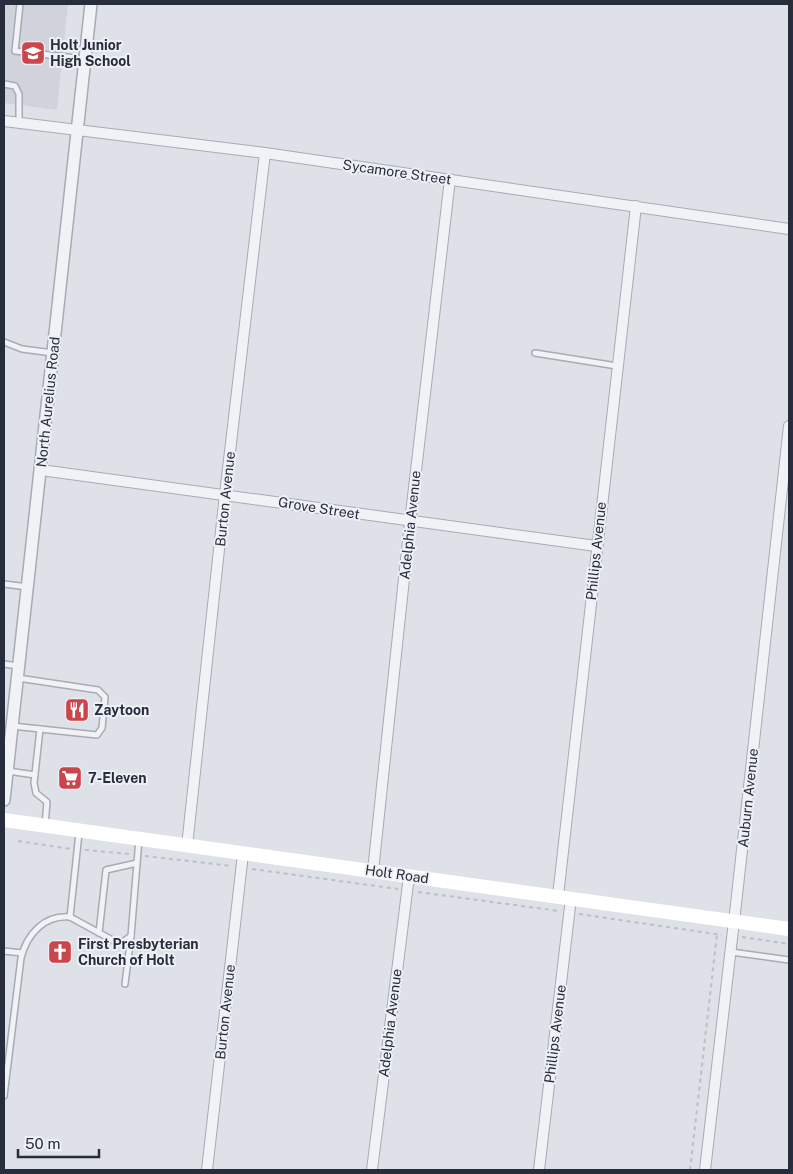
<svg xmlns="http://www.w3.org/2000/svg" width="793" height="1174" font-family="'Public Sans',sans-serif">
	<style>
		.built { fill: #d0d3dc }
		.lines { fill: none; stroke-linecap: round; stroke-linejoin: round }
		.service-casing { stroke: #a7abb4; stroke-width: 8 }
		.minor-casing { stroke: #a7abb4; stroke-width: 12 }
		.tertiary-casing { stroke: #a7abb4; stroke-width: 14 }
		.path { stroke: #bcbfc6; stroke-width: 2; stroke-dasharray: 4 4; stroke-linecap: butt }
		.service { stroke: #f0f2f6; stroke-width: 5 }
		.minor { stroke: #f0f2f6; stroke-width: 10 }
		.tertiary { stroke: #f0f2f6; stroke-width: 11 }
		.secondary { stroke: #fff; stroke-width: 14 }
		.labels { text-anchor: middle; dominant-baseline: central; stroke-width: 4; stroke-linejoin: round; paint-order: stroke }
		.poi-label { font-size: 14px; font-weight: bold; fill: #282d3e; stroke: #edf0f5; text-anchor: start }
		.street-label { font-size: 14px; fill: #282d3e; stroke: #edf0f5 }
	</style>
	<rect width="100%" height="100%" fill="#dee1e7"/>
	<!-- built -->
	<path class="built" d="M4,4h64l-11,106 -53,-7z"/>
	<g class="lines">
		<defs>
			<g id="service">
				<path d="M20,4l-5,47 69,8"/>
				<path d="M4,84l11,2 4,8v29"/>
				<path d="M4,342l18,7 31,4"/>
				<path d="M535,353l82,13"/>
				<path d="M4,584l24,3"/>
				<path d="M4,664l14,2"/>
				<path d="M18,678l80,12 7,7 -3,31 -5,7 -57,-6"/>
				<path d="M12,726l28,3 -6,54 2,10 11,9 -2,23"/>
				<path d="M8,771l27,4"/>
				<path d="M70,917l9,-84"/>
				<path d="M99,933l7,-63 31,-7"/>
				<path d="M4,951l18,2"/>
				<path d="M731,952l58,8"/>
				<path d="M125,984l6,-48"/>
				<path d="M4,1096l17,-138c6,-24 23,-43 49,-41l46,25 8,-1 7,-5 8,-97"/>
			</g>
			<g id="minor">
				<path d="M4,121l261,32 524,76"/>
				<path d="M41,470l555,76"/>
				<path d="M187,846l38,-352 40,-341"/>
				<path d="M373,871l37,-349 40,-343"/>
				<path d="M558,896l78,-690"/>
				<path d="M207,1170l36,-316"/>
				<path d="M372,1170l37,-294"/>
				<path d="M539,1170l32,-272"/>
				<path d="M705,1170l31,-266 53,-478"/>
			</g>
			<path id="tertiary" d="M4,800l87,-796"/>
		</defs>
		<!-- service casing -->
		<use href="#service" class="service-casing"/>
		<!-- minor casing -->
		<use href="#minor" class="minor-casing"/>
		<!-- tertiary casing -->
		<use href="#tertiary" class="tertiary-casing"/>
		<!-- path -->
		<g class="path">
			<path d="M18,841l53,8"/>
			<path d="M85,850l45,4"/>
			<path d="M145,856l87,10"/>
			<path d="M252,869l146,20"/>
			<path d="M418,892l141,19"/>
			<path d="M579,914l143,21"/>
			<path d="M742,937l47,7"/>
			<path d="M690,1170l27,-236"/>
		</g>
		<!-- service -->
		<use href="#service" class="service"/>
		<!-- minor -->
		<use href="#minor" class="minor"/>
		<!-- tertiary -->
		<use href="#tertiary" class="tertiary"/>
		<!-- secondary -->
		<path class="secondary" d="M4,820l785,109"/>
	</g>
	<!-- icons -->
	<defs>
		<symbol id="school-square" viewBox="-11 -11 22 22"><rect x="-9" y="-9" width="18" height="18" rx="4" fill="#cb454c" stroke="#edf0f5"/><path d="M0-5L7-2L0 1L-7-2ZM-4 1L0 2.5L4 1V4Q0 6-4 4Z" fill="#fff"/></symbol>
		<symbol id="restaurant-square" viewBox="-11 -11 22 22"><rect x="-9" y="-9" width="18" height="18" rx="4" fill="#cb454c" stroke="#edf0f5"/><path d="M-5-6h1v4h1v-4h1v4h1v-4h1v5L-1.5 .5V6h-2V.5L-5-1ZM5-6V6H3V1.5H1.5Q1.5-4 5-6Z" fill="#fff"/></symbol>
		<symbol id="supermarket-square" viewBox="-11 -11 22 22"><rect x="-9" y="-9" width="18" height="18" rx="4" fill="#cb454c" stroke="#edf0f5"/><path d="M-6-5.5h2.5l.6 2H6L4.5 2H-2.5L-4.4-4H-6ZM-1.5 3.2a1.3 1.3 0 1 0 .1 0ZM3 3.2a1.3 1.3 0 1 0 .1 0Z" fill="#fff"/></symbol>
		<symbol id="church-square" viewBox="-11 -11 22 22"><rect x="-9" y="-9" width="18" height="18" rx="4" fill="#cb454c" stroke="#edf0f5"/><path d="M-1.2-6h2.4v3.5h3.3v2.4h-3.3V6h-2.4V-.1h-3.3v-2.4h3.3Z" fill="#fff"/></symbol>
	</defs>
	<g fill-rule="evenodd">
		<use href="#school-square" x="19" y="39" width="28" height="28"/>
		<use href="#restaurant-square" x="63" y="696" width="28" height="28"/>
		<use href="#supermarket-square" x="56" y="764" width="28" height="28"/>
		<use href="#church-square" x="46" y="938" width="28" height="28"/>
	</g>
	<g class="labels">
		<!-- poi labels -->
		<g class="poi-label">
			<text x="50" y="45">Holt Junior<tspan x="50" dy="16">High School</tspan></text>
			<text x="94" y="710">Zaytoon</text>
			<text x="88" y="778">7-Eleven</text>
			<text x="78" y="944">First Presbyterian<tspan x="78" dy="16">Church of Holt</tspan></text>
		</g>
		<!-- street labels -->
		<g class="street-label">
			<text transform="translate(397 172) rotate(8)">Sycamore Street</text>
			<text transform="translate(48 402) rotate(-84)">North Aurelius Road</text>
			<text transform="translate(225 499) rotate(-84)">Burton Avenue</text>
			<text transform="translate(319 508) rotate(9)">Grove Street</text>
			<text transform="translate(410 525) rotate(-84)">Adelphia Avenue</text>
			<text transform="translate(596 551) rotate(-84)">Phillips Avenue</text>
			<text transform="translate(748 798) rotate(-84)">Auburn Avenue</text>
			<text transform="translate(397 874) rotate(8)">Holt Road</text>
			<text transform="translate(225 1012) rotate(-84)">Burton Avenue</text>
			<text transform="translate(390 1023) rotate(-83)">Adelphia Avenue</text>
			<text transform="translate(555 1034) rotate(-83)">Phillips Avenue</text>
		</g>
	</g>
	<!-- border -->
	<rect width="793" height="1174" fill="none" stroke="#282d3e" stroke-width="10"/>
	<!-- scale -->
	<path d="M18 1149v8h81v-8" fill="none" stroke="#282d3e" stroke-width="2.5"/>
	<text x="25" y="1149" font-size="15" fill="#282d3e" stroke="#edf0f5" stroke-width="4" paint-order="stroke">50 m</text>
</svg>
